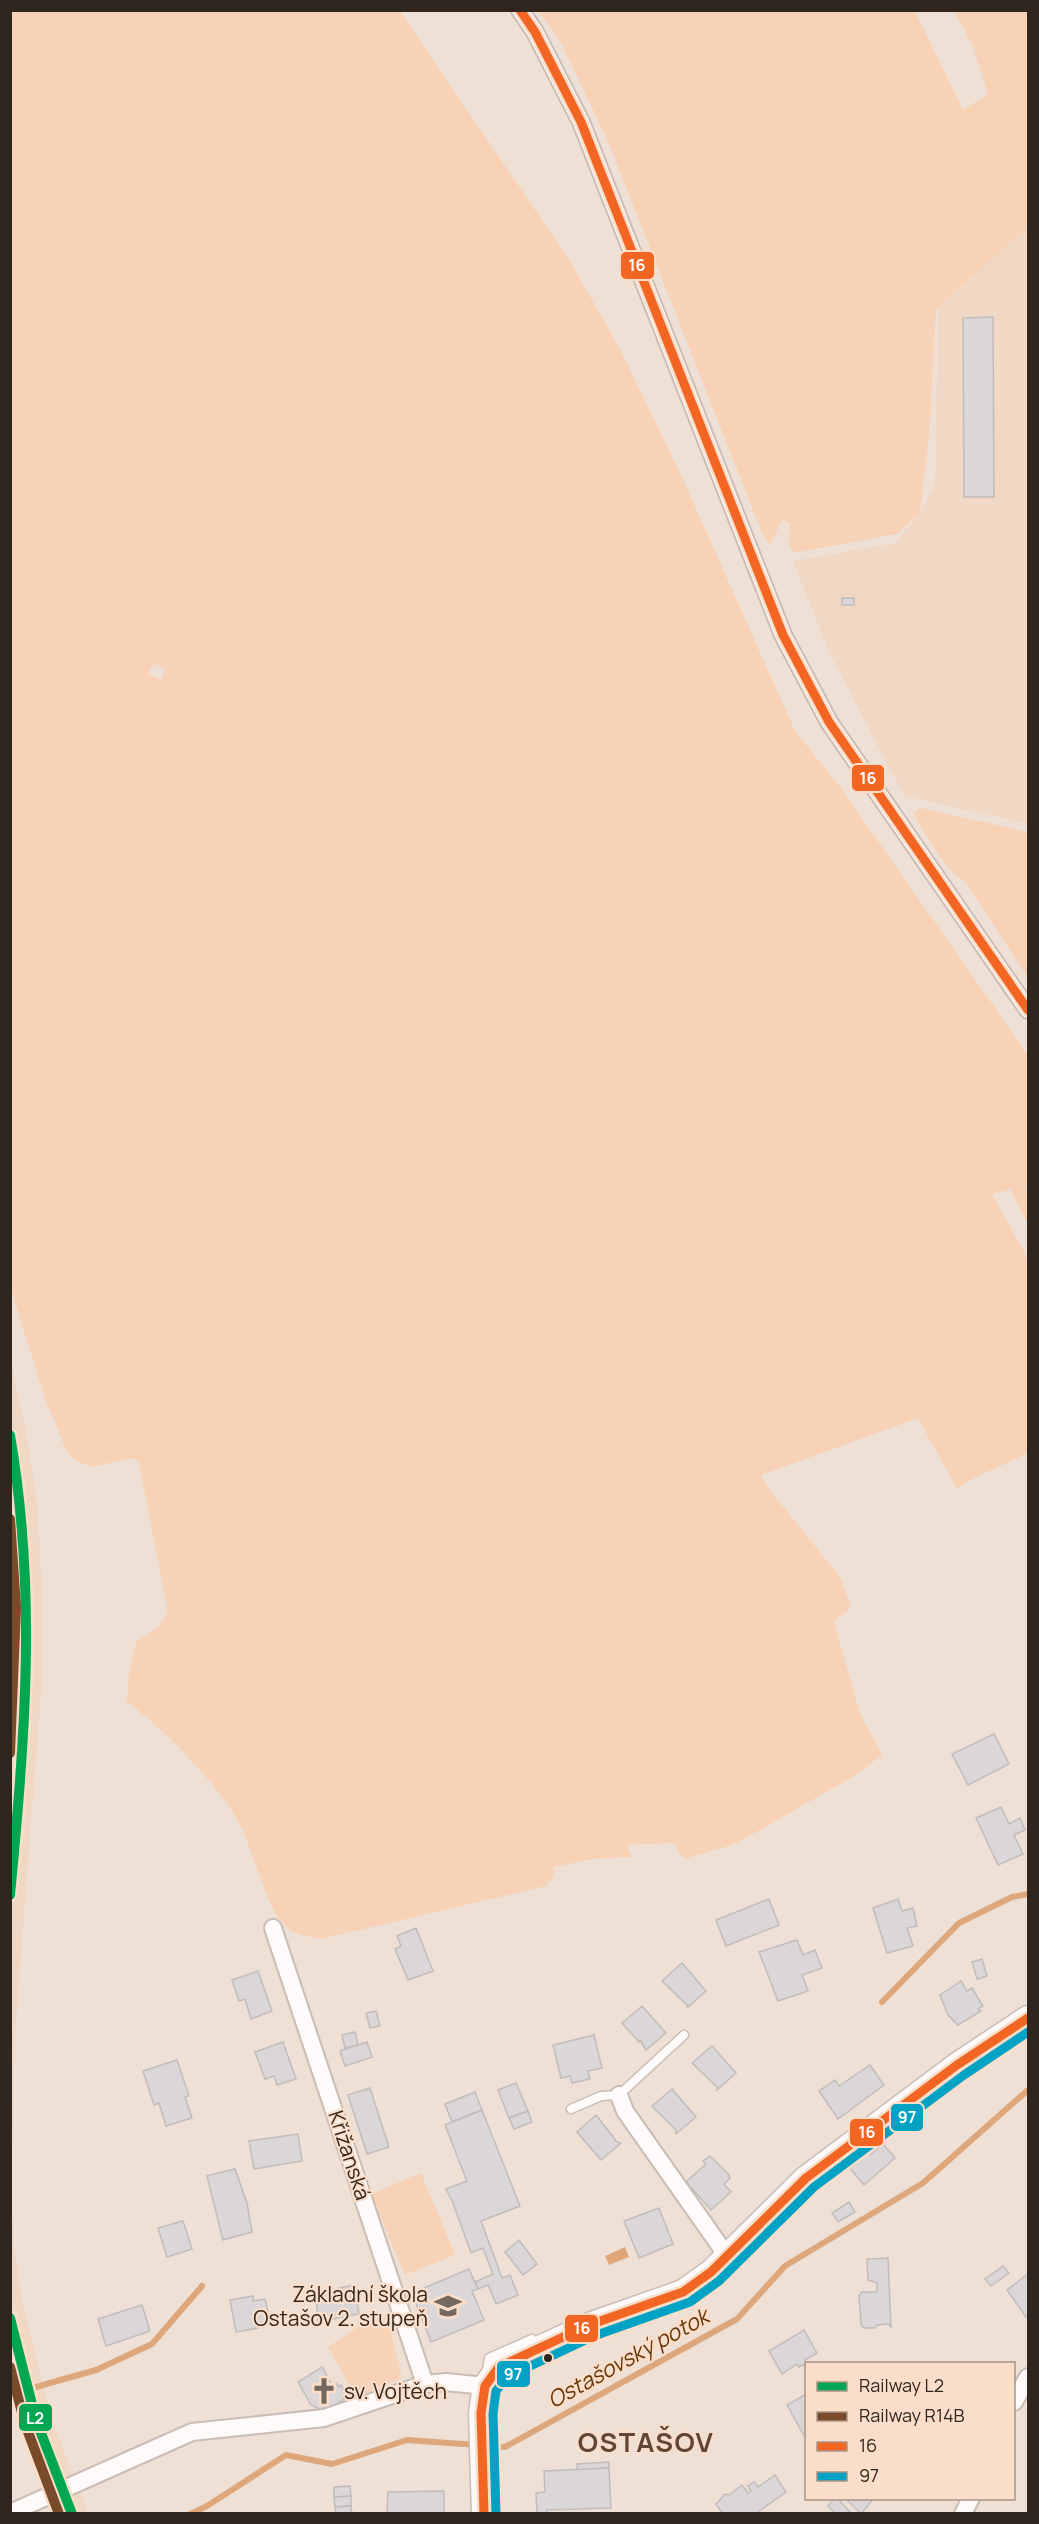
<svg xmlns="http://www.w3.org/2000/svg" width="1039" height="2524" font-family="Manrope,sans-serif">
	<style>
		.built { fill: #f1d8c5 }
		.green { fill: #f7d2b6; fill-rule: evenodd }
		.water { fill: #dea77b }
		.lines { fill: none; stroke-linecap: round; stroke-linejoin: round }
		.stream { stroke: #dea77b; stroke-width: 6 }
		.building { fill: #dbd6d7; stroke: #c1bcbc; stroke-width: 1.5 }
		.lane-casing { stroke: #c9bdb5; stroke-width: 11 }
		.street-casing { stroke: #c9bdb5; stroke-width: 20 }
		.secondary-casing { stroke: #c9bdb5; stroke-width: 27 }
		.lane { stroke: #fdfaf9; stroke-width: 8 }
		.street { stroke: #fdfaf9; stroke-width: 16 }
		.secondary { stroke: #fdfaf9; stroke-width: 24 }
		.bus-1-casing { stroke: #fadeca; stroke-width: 14 }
		.bus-2-casing { stroke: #fadeca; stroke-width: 14 }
		.bus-1 { stroke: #f26522; stroke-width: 9 }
		.bus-2 { stroke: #02a2c5; stroke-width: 9 }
		.rail-1-casing { stroke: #fadeca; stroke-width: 15 }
		.rail-2-casing { stroke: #fadeca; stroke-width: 15 }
		.rail-1 { stroke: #00a651; stroke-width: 10 }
		.rail-2 { stroke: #7a4b2a; stroke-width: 10 }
		.bus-dot { fill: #30261e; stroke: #fadeca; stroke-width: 2 }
		.labels { text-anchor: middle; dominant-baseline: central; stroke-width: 4.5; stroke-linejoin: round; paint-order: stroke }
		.street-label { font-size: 21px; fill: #30261e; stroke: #fadeca }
		.poi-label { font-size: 21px; fill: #30261e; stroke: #fadeca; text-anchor: end }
		.water-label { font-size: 22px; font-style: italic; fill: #68380b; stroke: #fadeca }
		.district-label { font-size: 27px; font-weight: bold; letter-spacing: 1.5px; fill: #5e4736; stroke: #fadeca }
		.line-badge { stroke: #fadeca; stroke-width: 2 }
		.badge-label { font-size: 16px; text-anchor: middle; font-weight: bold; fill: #fff }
	</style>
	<rect width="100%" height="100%" fill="#efe0d5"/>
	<!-- built -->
	<g class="built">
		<path d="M1028,227v597l-124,-28 -75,-144 -36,-91 102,-18 25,-31 15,-26 3,-181z"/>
		<path d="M10,1358l17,78 11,75 4,83v88l-27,354 -4,159 3,49 8,55 28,116 39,98h-33l-34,-89 -11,-42z"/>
	</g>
	<!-- green -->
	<g class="green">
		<path d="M10,11h390l171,252 49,86 61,126 114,256 45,56 188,268v130l-6,2h6v37l-17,-33 2,-2 -21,5 36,65v194l-56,26 -15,10 -39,-71 -157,57 7,13 72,89 11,30 -17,15 26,91 22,42 -28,21 -110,63 -15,7 -45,13 -10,-16 -48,2 6,12 -39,2 -39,8v9l-8,10 -225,53c-19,-4 -27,-3 -40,-18 -16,-18 -29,-74 -42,-98 -22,-40 -75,-94 -112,-121l2,-31 7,-29 21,-14 11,-15 -29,-150 -6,-5 -41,9 -14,-5 -11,-10 -22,-54 -34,-108zM154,663l12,7 -5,10 -13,-6z"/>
		<path d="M538,11h377l48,99 25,-16 -17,-52 -17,-31h74v216l-92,81 -7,128 -9,76 -23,22 -104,19 -4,-7 1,-22 -8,-4 -12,25 -8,-12 -154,-392 -48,-100z"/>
		<path d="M921,808l107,24v146l-62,-95c-23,-15 -39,-47 -53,-70z"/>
		<path d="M421,2173l34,82 -50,20 -34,-81z"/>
		<path d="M387,2317l15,61 -46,19 -28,-50 37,-25z"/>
	</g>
	<!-- water -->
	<path class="water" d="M625,2247l4,10 -20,8 -4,-9z"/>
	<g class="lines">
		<!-- stream -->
		<g class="stream">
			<path d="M882,2002l77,-79 53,-26 16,-3"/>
			<path d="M36,2387l60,-17 56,-26 50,-58"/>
			<path d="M487,2446l18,1 232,-128 48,-53 138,-83 105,-93"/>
			<path d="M190,2514l17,-8 79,-51 46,9 75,-24 70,5"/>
		</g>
	</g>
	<!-- building -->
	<g class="building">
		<path d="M993,317l1,180h-30l-1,-179z"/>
		<rect x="842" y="598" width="12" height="7"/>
		<path d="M994,1734l15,30 -41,21 -16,-31z"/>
		<path d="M1001,1807l8,17 11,-6 5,12 -11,5 9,19 -25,11 -22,-47z"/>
		<path d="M769,1899l10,26 -53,21 -10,-26z"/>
		<path d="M898,1899l4,12 11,-3 4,18 -10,2 6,18 -26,7 -14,-45z"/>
		<path d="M416,1928l17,43 -25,9 -13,-31 6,-3 -4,-10z"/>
		<path d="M797,1940l6,15 12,-5 7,18 -20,7 6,16 -30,10 -19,-49z"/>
		<path d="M982,1959l5,17 -10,3 -5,-17z"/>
		<path d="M682,1963l24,28 -19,17 1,-2 -26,-25z"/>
		<path d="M258,1971l14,40 -21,8 -6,-20 -6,2 -7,-21z"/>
		<path d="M961,1981l6,10 5,-3 11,18 -5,3 3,2 -23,14 -10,-10 -8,-20z"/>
		<path d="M642,2006l24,27 -20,17 -6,-10 -1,2 -17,-19z"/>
		<path d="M376,2011l4,15 -10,2 -4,-15z"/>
		<path d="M355,2032l3,13 -13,3 -3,-13z"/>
		<path d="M594,2035l8,33 -14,3 2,8 -18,4 -2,-7 -9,2 -8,-33z"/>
		<path d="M283,2042l13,37 -19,6 -3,-9 -9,3 -10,-27z"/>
		<path d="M367,2042l5,15 -27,9 -5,-15z"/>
		<path d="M712,2046l24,27 -20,18 2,-3 -26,-25z"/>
		<path d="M177,2060l12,36 -4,1 7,21 -26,8 -7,-23 -5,2 -11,-34z"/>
		<path d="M870,2065l14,20 -46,34 -19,-28 16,-11 4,6z"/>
		<path d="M516,2083l12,28 -19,7 -11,-28z"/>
		<path d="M370,2088l19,59 -22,7 -19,-59z"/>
		<path d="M672,2089l24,28 -20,17v-4l-24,-24z"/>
		<path d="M475,2092l7,18 -30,12 -7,-18z"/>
		<path d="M482,2110l38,96 -39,15 21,57 8,-3 8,20 -22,9 -8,-19 -10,4 -3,-7 18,-8 -10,-26 -12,5 -18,-50 -7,-14 21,-8 -22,-56z"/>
		<path d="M528,2111l4,11 -18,7 -5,-11z"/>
		<path d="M596,2115l21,27 4,1 -20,17 -24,-28z"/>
		<path d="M298,2134l4,27 -48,8 -5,-28z"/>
		<path d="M883,2144l12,14 -31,27 -15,-18 19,-16 3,3z"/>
		<path d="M710,2156l19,19 1,3 -6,6 7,8 -20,18 -25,-28 20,-18 -3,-3z"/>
		<path d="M235,2169l12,34 5,29 -29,8 -16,-64z"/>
		<path d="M849,2202l6,10 -17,10 -6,-9z"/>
		<path d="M659,2208l14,36 -34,14 -15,-37z"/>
		<path d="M183,2221l9,28 -25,8 -9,-29z"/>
		<path d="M519,2240l18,24 -14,11 -18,-23z"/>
		<path d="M888,2258l3,69 -2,-3 -12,1 -2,3h-11l-3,-3 -2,-29 3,-4h15v-9l-9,-3 -1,-21z"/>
		<path d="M1003,2266l6,7 -18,13 -6,-7z"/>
		<path d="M469,2269l9,20 -6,2 12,29 -53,22 -19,-49z"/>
		<path d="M1028,2274v41l-2,2 -19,-27z"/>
		<path d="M354,2285l5,29 -41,8 -2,-29z"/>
		<path d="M253,2296v5l12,-2 5,22 -13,2 1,5 -22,4 -6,-32z"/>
		<path d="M142,2305l8,26 -44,15 -8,-27z"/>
		<path d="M804,2330l13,23 -12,7 2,3 -8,4 -2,-3 -15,10 -13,-23z"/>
		<path d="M322,2367l10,18 4,-2 3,4 2,-2 7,11 -17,12 -10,2 -10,-5 -13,-23z"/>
		<path d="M806,2394v45l-19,-34z"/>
		<path d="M609,2462v6l-32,2v-6z"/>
		<path d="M609,2468l2,40 -64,2v4h-10l-1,-21 9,-1 -1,-21z"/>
		<path d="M775,2475l11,17 -31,22h-32l-7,-10 9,-10 4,1 13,-10 6,8 3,-2 -3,-5 6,-4 4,5z"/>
		<path d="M350,2486l1,10 -17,1v-10z"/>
		<path d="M444,2491v23h-60l3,-2 1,-20z"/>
		<path d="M351,2496v10l-16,1 -1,-10z"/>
		<path d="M835,2498h2l15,16h-16l-8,-8z"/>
		<path d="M874,2498l-13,16 -15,-15v-1z"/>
		<path d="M351,2506l1,8h-16l-1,-7z"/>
	</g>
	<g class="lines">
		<defs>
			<g id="lane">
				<path d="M571,2109l30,-13 18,-1 65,-60"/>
				<path d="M487,2370l2,-12 43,-19"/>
			</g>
			<g id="street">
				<path d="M520,10l15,22 46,90 202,513 46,87 199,288"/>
				<path d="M273,1928l152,456"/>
				<path d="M619,2095l6,16 102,145"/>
				<path d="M1014,2402l14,-25"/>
				<path d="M10,2513l182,-81 132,-14 101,-34 21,-2 39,4"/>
				<path d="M963,2514l8,-16"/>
			</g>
			<path id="secondary" d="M484,2514l-3,-101 4,-27 14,-19 90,-42 94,-33 28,-20 95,-94 151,-113 71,-47"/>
		</defs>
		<!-- lane casing -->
		<use href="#lane" class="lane-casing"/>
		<!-- street casing -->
		<use href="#street" class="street-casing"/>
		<!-- secondary casing -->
		<use href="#secondary" class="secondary-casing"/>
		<!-- lane -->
		<use href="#lane" class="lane"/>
		<!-- street -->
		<use href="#street" class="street"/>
		<!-- secondary -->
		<use href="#secondary" class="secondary"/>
		<defs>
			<g id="bus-1">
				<path d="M520,10l15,22 46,90 202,513 46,87 199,288"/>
				<path d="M484,2514l-3,-101 4,-27 14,-19 90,-42 94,-33 28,-20 95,-94 151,-113 71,-47"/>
			</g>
			<path id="bus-2" d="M496,2514l-3,-100 3,-23 11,-14 87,-41 96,-34 29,-21 95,-94 150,-112 64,-43"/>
		</defs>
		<!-- bus-1 casing -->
		<use href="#bus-1" class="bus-1-casing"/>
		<!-- bus-2 casing -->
		<use href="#bus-2" class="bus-2-casing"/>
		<!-- bus-1 -->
		<use href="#bus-1" class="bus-1"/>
		<!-- bus-2 -->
		<use href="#bus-2" class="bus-2"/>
		<defs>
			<g id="rail-1">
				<path d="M10,1435c27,157 15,302 0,460"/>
				<path d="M10,2318l26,102 36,94"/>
			</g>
			<g id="rail-2">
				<path d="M10,1519l6,88 -6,146"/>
				<path d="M10,2367l15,57 34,90"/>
			</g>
		</defs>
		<!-- rail-1 casing -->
		<use href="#rail-1" class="rail-1-casing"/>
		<!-- rail-2 casing -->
		<use href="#rail-2" class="rail-2-casing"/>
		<!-- rail-1 -->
		<use href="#rail-1" class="rail-1"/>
		<!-- rail-2 -->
		<use href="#rail-2" class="rail-2"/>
	</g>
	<!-- icons -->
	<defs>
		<symbol id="school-bare" viewBox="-9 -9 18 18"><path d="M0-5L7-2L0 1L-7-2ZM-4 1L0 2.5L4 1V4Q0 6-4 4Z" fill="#73675e" stroke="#fadeca" stroke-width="2.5" paint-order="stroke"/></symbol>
		<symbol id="church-bare" viewBox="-9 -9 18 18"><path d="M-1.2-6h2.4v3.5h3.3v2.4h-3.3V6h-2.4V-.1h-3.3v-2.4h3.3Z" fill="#73675e" stroke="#fadeca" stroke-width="2.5" paint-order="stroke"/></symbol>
	</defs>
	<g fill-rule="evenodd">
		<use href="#school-bare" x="429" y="2287" width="38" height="38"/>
		<use href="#church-bare" x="305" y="2372" width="38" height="38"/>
	</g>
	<!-- markers -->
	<circle class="bus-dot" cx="548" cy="2358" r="5"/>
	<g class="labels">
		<!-- street labels -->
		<g class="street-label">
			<text transform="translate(350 2155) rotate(72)">Křižanská</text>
		</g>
		<!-- poi labels -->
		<g class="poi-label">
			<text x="428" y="2294">Základní škola<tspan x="428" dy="24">Ostašov 2. stupeň</tspan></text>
			<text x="344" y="2391" text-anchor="start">sv. Vojtěch</text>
		</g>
		<!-- water labels -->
		<g class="water-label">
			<text transform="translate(628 2358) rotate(-29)">Ostašovský potok</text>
		</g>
		<!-- district labels -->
		<g class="district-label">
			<text x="646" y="2441">OSTAŠOV</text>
		</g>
	</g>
	<g class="line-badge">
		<rect x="620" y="251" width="35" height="29" rx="6" fill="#f26522"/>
		<rect x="851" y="764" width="34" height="28" rx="6" fill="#f26522"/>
		<rect x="890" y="2103" width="34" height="29" rx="6" fill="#02a2c5"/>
		<rect x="849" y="2118" width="35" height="29" rx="6" fill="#f26522"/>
		<rect x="564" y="2314" width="35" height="29" rx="6" fill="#f26522"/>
		<rect x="496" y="2360" width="35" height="28" rx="6" fill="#02a2c5"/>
		<rect x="18" y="2403" width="35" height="29" rx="6" fill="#00a651"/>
	</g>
	<g class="badge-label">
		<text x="637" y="271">16</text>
		<text x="868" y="784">16</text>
		<text x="907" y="2123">97</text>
		<text x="867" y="2138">16</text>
		<text x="582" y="2334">16</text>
		<text x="513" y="2380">97</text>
		<text x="35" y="2424">L2</text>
	</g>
	<!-- border -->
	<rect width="1039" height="2524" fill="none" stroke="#30261e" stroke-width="24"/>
	<!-- legend -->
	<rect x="805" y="2362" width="210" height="138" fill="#fadeca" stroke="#a99485" stroke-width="1.5"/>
	<rect x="817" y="2382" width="30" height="9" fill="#00a651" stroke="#a99485" stroke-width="1.5"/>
	<text x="859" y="2392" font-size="18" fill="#30261e">Railway L2</text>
	<rect x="817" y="2412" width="30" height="9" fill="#7a4b2a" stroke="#a99485" stroke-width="1.5"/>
	<text x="859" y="2422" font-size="18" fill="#30261e">Railway R14B</text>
	<rect x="817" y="2442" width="30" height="9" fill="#f26522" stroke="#a99485" stroke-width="1.5"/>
	<text x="859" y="2452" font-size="18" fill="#30261e">16</text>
	<rect x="817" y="2472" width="30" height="9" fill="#02a2c5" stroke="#a99485" stroke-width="1.5"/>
	<text x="859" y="2482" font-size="18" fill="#30261e">97</text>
</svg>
